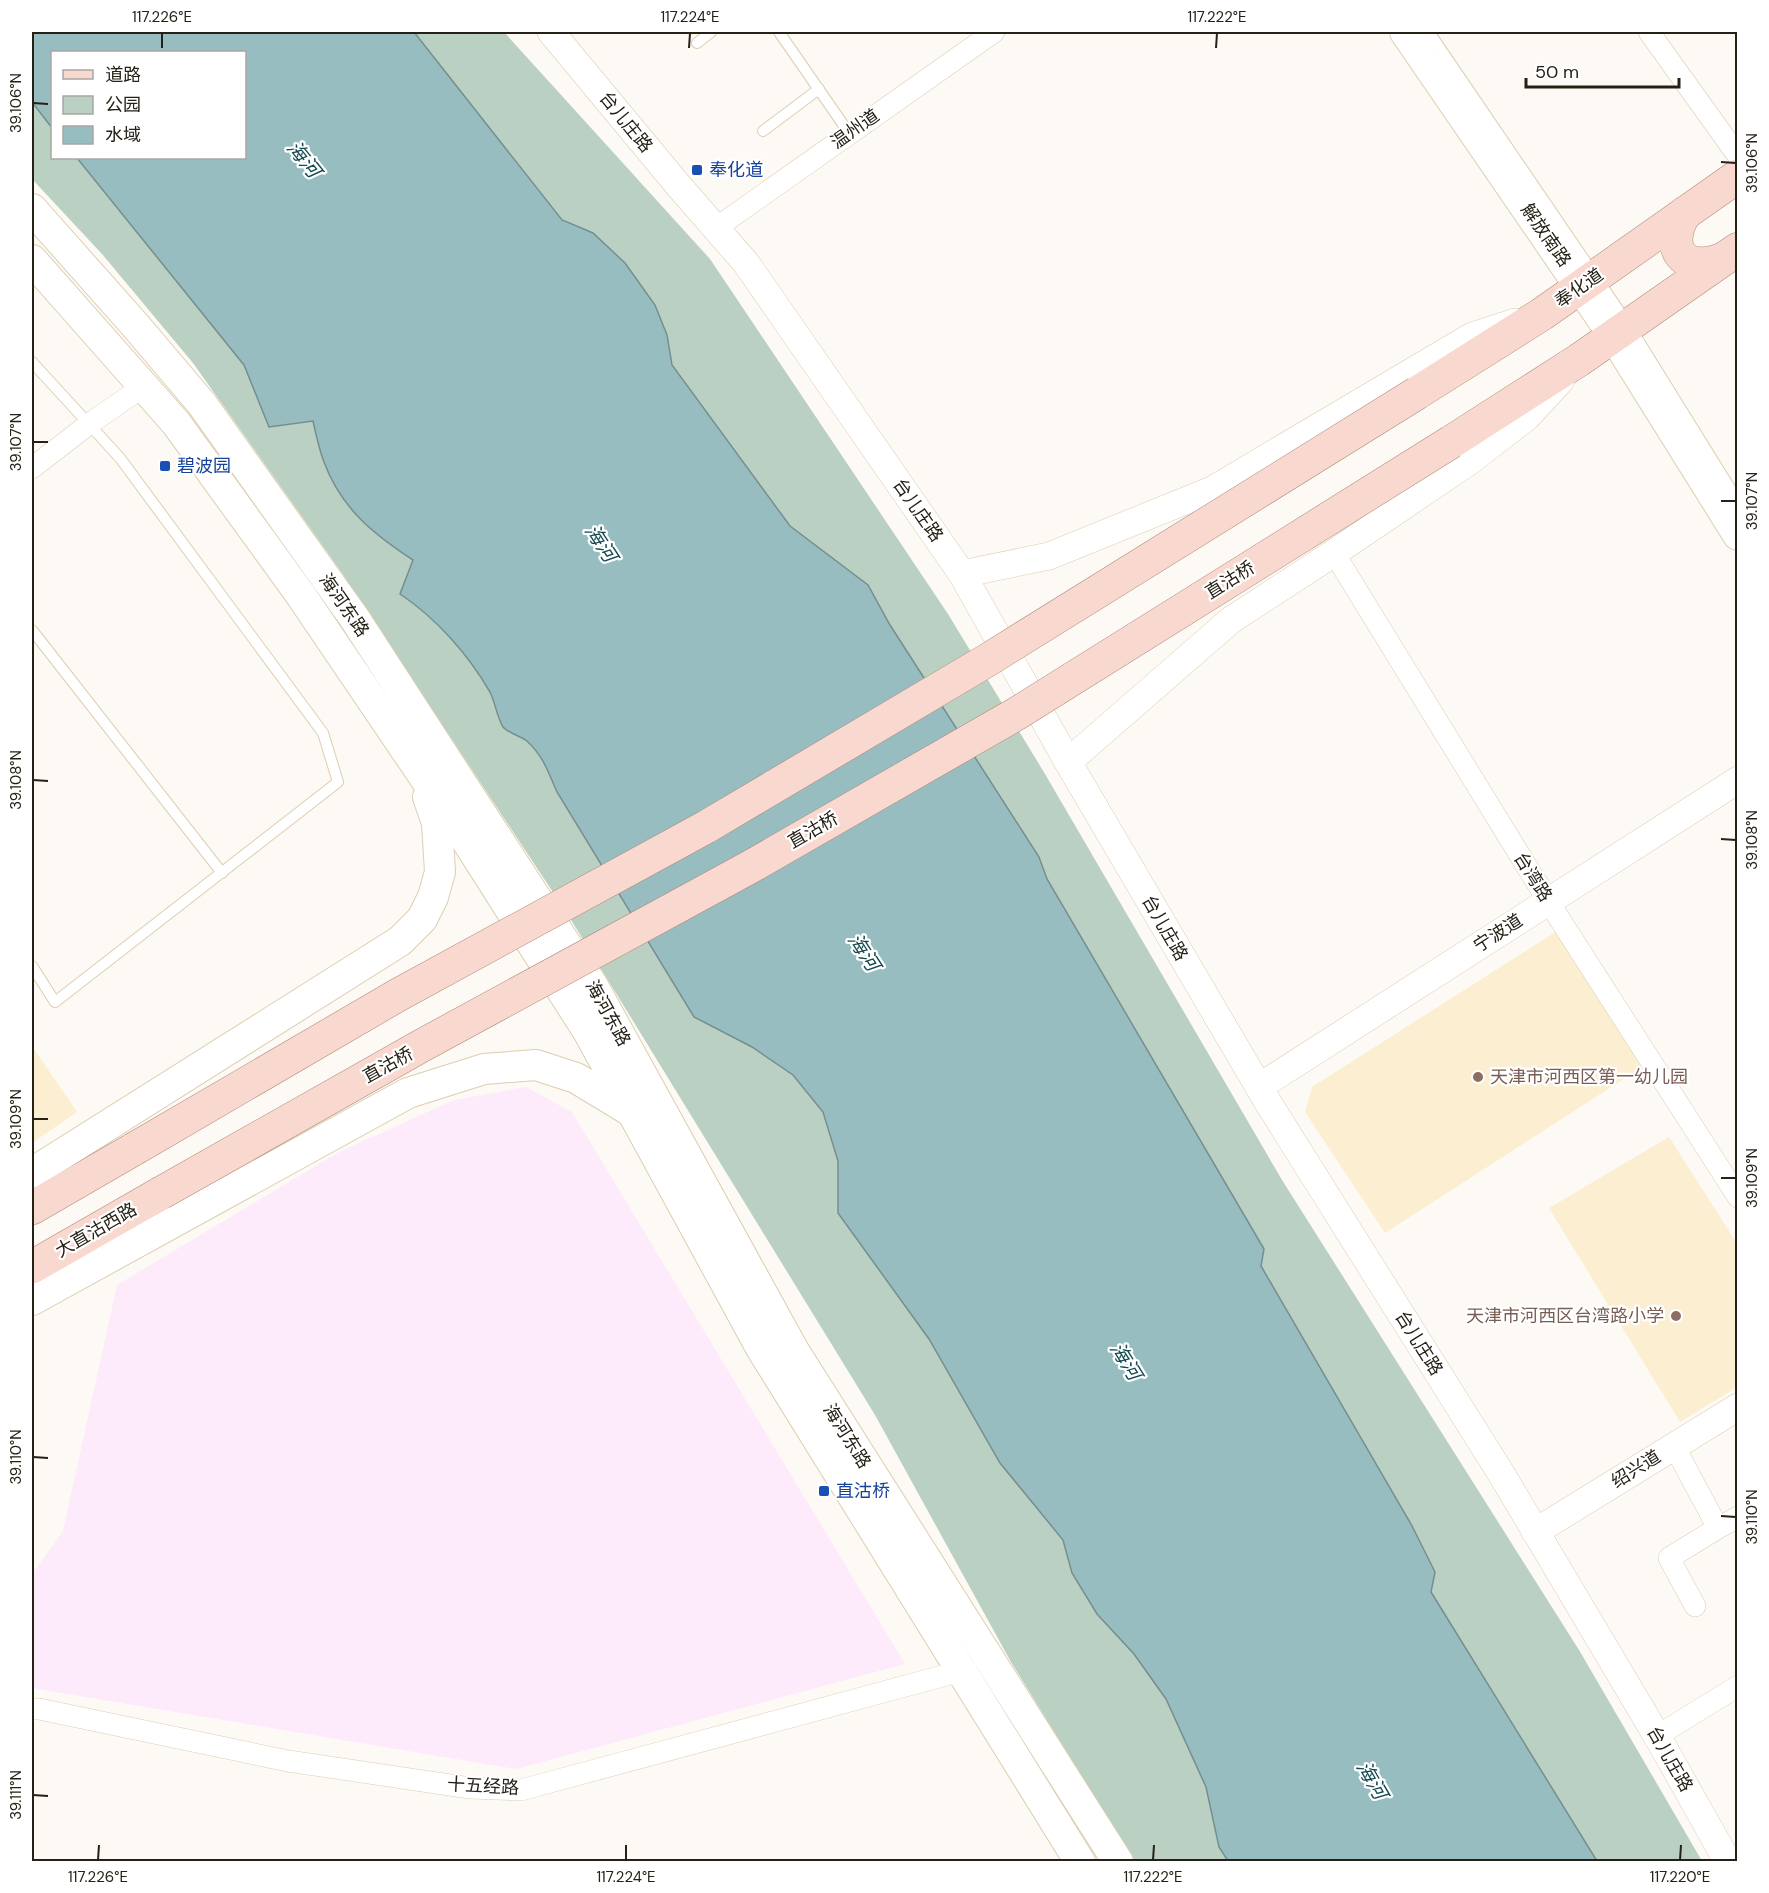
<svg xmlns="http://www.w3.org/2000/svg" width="1769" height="1893" font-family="'DM Sans','Noto Sans SC',sans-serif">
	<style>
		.industrial { fill: #fdeafb }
		.built { fill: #fceed0 }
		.green { fill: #b9d0c2; fill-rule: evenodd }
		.water { fill: #98bdc1; stroke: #768e8e; stroke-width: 1.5 }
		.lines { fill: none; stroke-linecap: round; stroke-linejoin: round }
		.service-casing { stroke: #dcceb1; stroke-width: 12 }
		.minor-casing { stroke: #dcceb1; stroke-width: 22 }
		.tertiary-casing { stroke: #dcceb1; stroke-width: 28 }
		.secondary-casing { stroke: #dcceb1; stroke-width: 32 }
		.primary-casing { stroke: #ad8879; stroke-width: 34 }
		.service { stroke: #fff; stroke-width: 10 }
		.minor { stroke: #fff; stroke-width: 21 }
		.tertiary { stroke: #fff; stroke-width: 27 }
		.secondary { stroke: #fff; stroke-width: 30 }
		.primary { stroke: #f9d9cf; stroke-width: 33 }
		.primary-bridge-casing { stroke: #ad8879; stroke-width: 34; stroke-linecap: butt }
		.primary-bridge { stroke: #f9d9cf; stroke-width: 33 }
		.ticks { fill: none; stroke: #262116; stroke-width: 2 }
		.transit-dot { fill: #1a4fb4; stroke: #fff; stroke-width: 2 }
		.education-dot { fill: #8d6e63; stroke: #fff; stroke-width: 2 }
		.labels { text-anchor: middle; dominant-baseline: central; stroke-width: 4.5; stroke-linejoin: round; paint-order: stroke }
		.street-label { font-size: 18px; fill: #262116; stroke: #fff }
		.transit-label { font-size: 18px; fill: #164399; stroke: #fff; text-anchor: start }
		.education-label { font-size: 18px; fill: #785e54; stroke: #fff; text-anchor: start }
		.water-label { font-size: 20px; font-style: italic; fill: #144b51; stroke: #fff }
		.neatline { fill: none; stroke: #262116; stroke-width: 2 }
		.ticks-label { font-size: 15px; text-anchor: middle; fill: #262116 }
	</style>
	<rect width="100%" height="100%" fill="#fdfaf5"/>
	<!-- industrial -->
	<path class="industrial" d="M526,1087l46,25 333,552 -389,105 -484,-81v-114l31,-43 54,-246 222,-133 115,-52z"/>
	<!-- built -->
	<g class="built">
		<path d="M1557,931l87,135 -259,167 -80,-121 7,-25z"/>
		<path d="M32,1046l45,66 -45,31z"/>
		<path d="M1669,1137l69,108 -1,142 -57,35 -131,-214z"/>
	</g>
	<!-- green -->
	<path class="green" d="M32,32h472l206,227 238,355 97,160 237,406 297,470 123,211h-568l-123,-199 -136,-247 -307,-500 -226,-342 -149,-210 -91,-109 -70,-75zM52,52h192v106h-192z"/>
	<!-- water -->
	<path class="water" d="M32,32h382l148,188 31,13 32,30 30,42 12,30 5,30 118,161 78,59 22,40 149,232 8,22 217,370 -3,17 150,258 24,48 -4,20 166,269h-369l-9,-14 -13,-60 -40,-88 -32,-45 -37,-40 -25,-41 -9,-33 -63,-77 -71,-124 -91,-126v-52l-15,-49 -30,-37 -41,-28 -58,-30 -137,-225c-9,-20 -13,-35 -30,-51 -7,-5 -19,-8 -24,-14 -6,-10 -8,-25 -13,-35 -22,-38 -54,-74 -90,-98l13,-34c-40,-26 -72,-52 -89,-98 -5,-13 -8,-27 -11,-41l-44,6 -25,-62 -167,-207h167v-106h-192v76l-20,-26z"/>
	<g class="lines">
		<defs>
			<g id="service">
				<path d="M779,32l70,101"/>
				<path d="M1429,32l199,292 110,177"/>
				<path d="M697,43l14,-11"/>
				<path d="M763,131l56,-42"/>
				<path d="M32,362l88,96 203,275 15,49 -283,220 -23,-36"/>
				<path d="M32,630l190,243"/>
			</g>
			<g id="minor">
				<path d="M1649,32l89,124"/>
				<path d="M716,228l278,-196"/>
				<path d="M32,468l57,-44 55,-38"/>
				<path d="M1334,553l214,348 190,296"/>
				<path d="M1674,1446l44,82 -49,30 26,48"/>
				<path d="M1718,1528l20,-11"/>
				<path d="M32,1709h7l249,52 182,27 51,2 440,-119"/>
				<path d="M1657,1736l81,-50"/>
			</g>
			<g id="tertiary">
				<path d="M551,32l127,153 68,78 216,311 106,188 199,339 235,374 155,261 71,126"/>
				<path d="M962,574l87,-18 163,-66 260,-154 43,-14"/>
				<path d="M1068,762l163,-142 103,-67 136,-92 58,-45 33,-36"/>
				<path d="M1259,1087l479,-307"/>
				<path d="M1535,1532l203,-125"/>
			</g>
			<g id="secondary">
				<path d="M1405,32l208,303 125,200"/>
				<path d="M32,209l103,116 67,79 153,215 238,367 201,365 324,511"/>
				<path d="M32,260l144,163 124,171 156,230 133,209 172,315 319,514"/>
				<path d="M32,1173l368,-232 22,-22 11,-22 7,-25 -3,-49 -9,-26"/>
				<path d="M32,1300l376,-207 76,-24 52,-4 40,13 56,34"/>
			</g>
			<g id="primary">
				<path d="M1685,213c-22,35 -1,62 38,46"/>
				<path d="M1417,393l125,-79 196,-138"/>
				<path d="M1451,442l128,-82 159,-111"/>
				<path d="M32,1208l102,-59"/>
				<path d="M32,1267l129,-74"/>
			</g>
		</defs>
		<!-- service casing -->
		<use href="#service" class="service-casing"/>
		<!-- minor casing -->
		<use href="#minor" class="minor-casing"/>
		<!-- tertiary casing -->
		<use href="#tertiary" class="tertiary-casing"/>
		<!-- secondary casing -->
		<use href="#secondary" class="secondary-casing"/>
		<!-- primary casing -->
		<use href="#primary" class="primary-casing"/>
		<!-- service -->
		<use href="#service" class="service"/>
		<!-- minor -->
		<use href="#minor" class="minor"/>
		<!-- tertiary -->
		<use href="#tertiary" class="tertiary"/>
		<!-- secondary -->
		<use href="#secondary" class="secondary"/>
		<!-- primary -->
		<use href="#primary" class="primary"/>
		<defs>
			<g id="primary-bridge">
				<path d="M134,1149l264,-154 308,-168 280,-166 431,-268"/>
				<path d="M161,1193l260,-147 329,-179 266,-153 435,-272"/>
			</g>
		</defs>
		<!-- primary-bridge casing -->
		<use href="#primary-bridge" class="primary-bridge-casing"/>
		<!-- primary-bridge -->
		<use href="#primary-bridge" class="primary-bridge"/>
	</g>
	<!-- ticks -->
	<path class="ticks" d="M162,48v-15M689,48l1,-15M1216,48l1,-15M33,103l15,1M1721,162l15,1M33,442h15M1721,501h15M33,780l15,1M1721,839l15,1M33,1119h15M1721,1178h15M33,1457l15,1M1721,1516l15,1M33,1795l15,1M98,1860l1,-15M626,1860v-15M1153,1860l1,-15M1680,1860l1,-15"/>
	<!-- markers -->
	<g class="transit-dot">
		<rect x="691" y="164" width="12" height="12" rx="3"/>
		<rect x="159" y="460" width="12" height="12" rx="3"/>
		<rect x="818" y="1485" width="12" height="12" rx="3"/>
	</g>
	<g class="education-dot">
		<circle cx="1478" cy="1077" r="6"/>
		<circle cx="1676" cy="1316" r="6"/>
	</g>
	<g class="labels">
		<!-- street labels -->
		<g class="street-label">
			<text transform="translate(626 122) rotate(51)">台儿庄路</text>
			<text transform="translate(855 129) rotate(-35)">温州道</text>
			<text transform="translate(1546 235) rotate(55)">解放南路</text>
			<text transform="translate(1579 288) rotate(-35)">奉化道</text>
			<text transform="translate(918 510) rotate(55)">台儿庄路</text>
			<text transform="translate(1230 580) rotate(-32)">直沽桥</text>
			<text transform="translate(344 605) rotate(55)">海河东路</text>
			<text transform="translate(813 830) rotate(-30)">直沽桥</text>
			<text transform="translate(1533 877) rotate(58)">台湾路</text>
			<text transform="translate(1165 928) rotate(60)">台儿庄路</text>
			<text transform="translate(1498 933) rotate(-33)">宁波道</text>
			<text transform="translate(608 1013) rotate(61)">海河东路</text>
			<text transform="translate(388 1065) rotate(-29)">直沽桥</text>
			<text transform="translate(96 1230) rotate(-30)">大直沽西路</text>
			<text transform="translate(1419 1343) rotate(58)">台儿庄路</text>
			<text transform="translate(847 1436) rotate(58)">海河东路</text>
			<text transform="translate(1636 1469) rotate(-32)">绍兴道</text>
			<text transform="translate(1670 1759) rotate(60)">台儿庄路</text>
			<text transform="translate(483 1786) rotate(3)">十五经路</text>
		</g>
		<!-- transit labels -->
		<g class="transit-label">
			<text x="709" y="170">奉化道</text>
			<text x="177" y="466">碧波园</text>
			<text x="836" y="1491">直沽桥</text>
		</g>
		<!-- education labels -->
		<g class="education-label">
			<text x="1490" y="1077">天津市河西区第一幼儿园</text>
			<text x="1664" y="1316" text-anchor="end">天津市河西区台湾路小学</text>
		</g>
		<!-- water labels -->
		<g class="water-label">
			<text transform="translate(304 159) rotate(51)">海河</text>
			<text transform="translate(601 543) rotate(57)">海河</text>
			<text transform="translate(864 952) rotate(57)">海河</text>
			<text transform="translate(1126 1361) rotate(58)">海河</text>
			<text transform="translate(1372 1780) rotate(60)">海河</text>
		</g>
	</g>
	<!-- border -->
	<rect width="1769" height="1893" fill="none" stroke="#ffffff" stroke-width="66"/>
	<!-- legend -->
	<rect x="51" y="51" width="195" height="108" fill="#ffffff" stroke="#a8a6a2" stroke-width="1.5"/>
	<rect x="63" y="70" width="30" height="9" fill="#f9d9cf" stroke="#a8a6a2" stroke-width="1.5"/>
	<text x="105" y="81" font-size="18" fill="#262116">道路</text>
	<rect x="63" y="96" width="30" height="18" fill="#b9d0c2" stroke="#a8a6a2" stroke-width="1.5"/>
	<text x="105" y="111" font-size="18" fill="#262116">公园</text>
	<rect x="63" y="126" width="30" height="18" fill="#98bdc1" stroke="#a8a6a2" stroke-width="1.5"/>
	<text x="105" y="141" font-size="18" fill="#262116">水域</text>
	<!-- scale -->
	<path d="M1526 78v9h153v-9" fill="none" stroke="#262116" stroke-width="3"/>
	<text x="1535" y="78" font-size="18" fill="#262116" stroke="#ffffff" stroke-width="4.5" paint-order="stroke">50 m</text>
	<rect x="33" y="33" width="1703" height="1827" class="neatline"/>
	<g class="ticks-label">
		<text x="162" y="22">117.226°E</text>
		<text x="690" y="22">117.224°E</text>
		<text x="1217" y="22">117.222°E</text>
		<text transform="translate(16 103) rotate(-90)" y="5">39.106°N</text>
		<text transform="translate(1752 163) rotate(-90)" y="5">39.106°N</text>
		<text transform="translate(16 442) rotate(-90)" y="5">39.107°N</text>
		<text transform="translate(1752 501) rotate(-90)" y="5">39.107°N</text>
		<text transform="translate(16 780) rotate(-90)" y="5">39.108°N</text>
		<text transform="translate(1752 840) rotate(-90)" y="5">39.108°N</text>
		<text transform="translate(16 1119) rotate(-90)" y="5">39.109°N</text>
		<text transform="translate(1752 1178) rotate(-90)" y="5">39.109°N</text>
		<text transform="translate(16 1457) rotate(-90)" y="5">39.110°N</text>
		<text transform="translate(1752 1517) rotate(-90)" y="5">39.110°N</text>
		<text transform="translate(16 1795) rotate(-90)" y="5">39.111°N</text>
		<text x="98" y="1882">117.226°E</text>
		<text x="626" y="1882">117.224°E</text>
		<text x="1153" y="1882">117.222°E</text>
		<text x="1680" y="1882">117.220°E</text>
	</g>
</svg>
